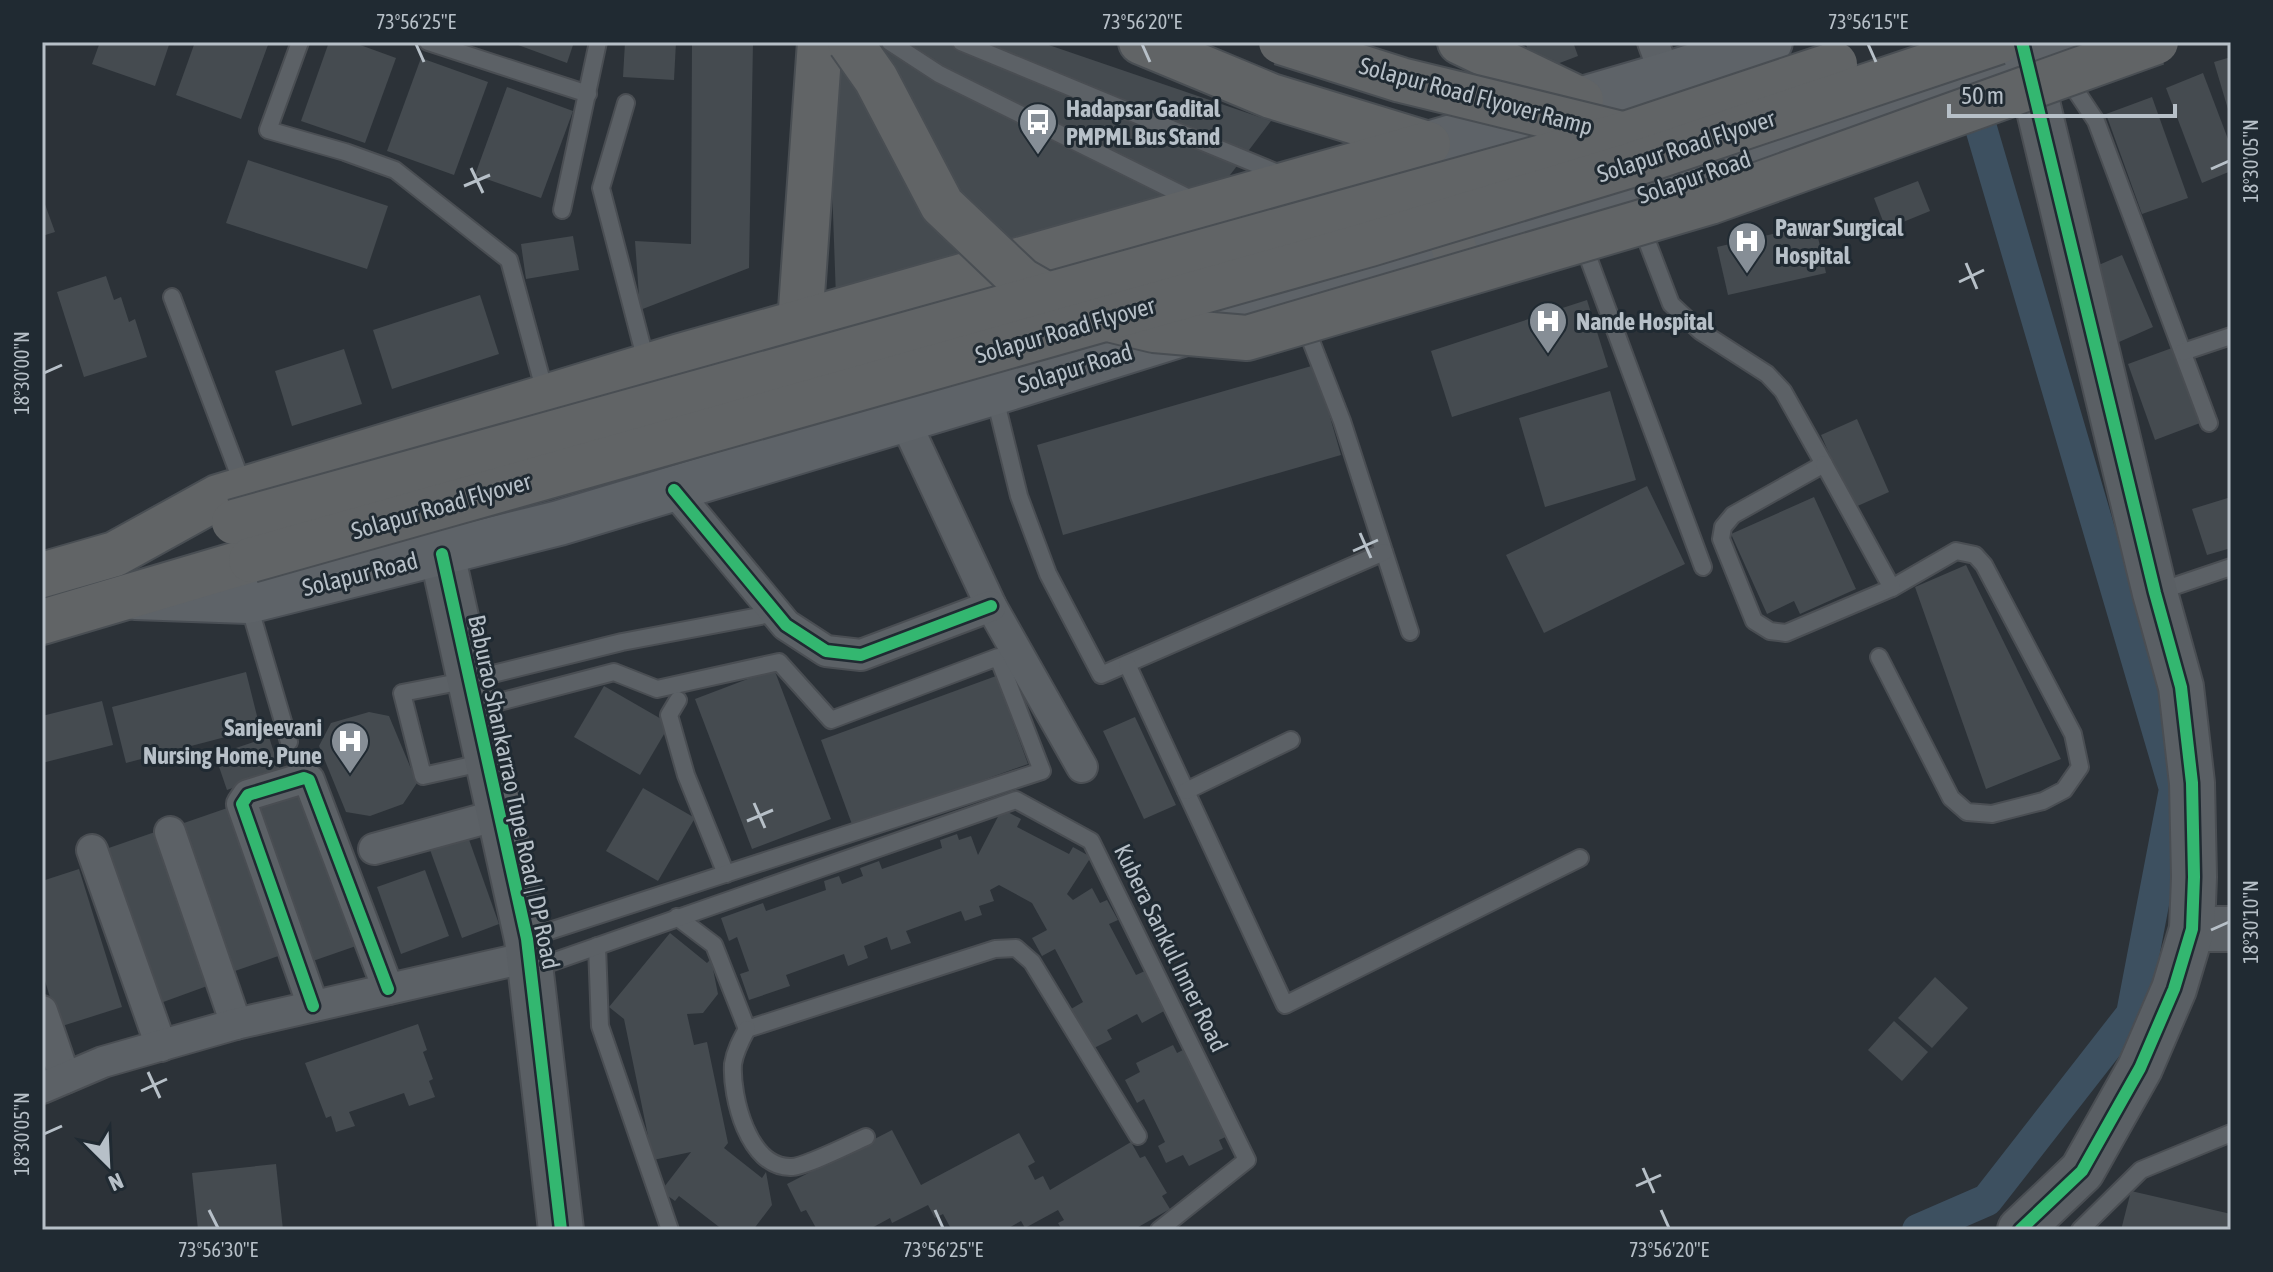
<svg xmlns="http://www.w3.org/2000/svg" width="2273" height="1272" font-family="'Asap Condensed',sans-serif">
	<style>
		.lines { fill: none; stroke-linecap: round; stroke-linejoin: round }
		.canal { stroke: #3d5060; stroke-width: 32 }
		.building { fill: #454b50 }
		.lane-casing { stroke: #4a4e53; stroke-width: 20 }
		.street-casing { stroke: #4a4e53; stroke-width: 34 }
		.secondary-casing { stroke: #4a4e53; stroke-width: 48 }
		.primary-casing { stroke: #4a4f55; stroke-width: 48 }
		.highway-casing { stroke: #494e53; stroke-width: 48 }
		.lane { stroke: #5c6166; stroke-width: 16 }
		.street { stroke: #5c6166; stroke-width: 30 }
		.secondary { stroke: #5a5f64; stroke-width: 44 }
		.primary { stroke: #5e6368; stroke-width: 44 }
		.highway { stroke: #616466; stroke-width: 44 }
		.highway-bridge-casing { stroke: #494e53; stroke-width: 48; stroke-linecap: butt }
		.highway-bridge { stroke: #616466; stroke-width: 44 }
		.cycleway-casing { stroke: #202a32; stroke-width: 17 }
		.cycleway { stroke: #33b770; stroke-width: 12 }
		.ticks { fill: none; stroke: #b7c0c8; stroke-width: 3 }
		.labels { text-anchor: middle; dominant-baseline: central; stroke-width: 6; stroke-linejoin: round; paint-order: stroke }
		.street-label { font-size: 24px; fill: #b7c0c8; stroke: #202a32 }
		.poi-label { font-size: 24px; font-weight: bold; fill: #b7c0c8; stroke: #202a32; text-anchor: start }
		.neatline { fill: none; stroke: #b7c0c8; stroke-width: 3 }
		.ticks-label { font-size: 20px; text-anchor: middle; fill: #b7c0c8 }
	</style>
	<rect width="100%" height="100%" fill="#2c3238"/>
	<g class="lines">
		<!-- canal -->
		<path class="canal" d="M1918,1230l69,-30 145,-186 43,-225 -206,-702"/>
	</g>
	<!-- building -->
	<g class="building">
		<path d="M100,42h70l-15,44 -63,-22z"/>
		<path d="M195,42h74l-28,77 -65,-24z"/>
		<path d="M329,42h23l44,16 -31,85 -64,-22z"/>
		<path d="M510,42h64l-7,21z"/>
		<path d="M625,42h51l-2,38 -51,-3z"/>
		<path d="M692,42h61l-4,226 -109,42 -5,-69 56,3z"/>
		<path d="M849,42h191l231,79 -47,62 -388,115 -6,-169 4,-46z"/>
		<path d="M1525,42h48l5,14 -42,16z"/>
		<path d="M2231,57v59h-1l-16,-54z"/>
		<path d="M421,58l67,24 -34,93 -67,-24z"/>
		<path d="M2203,73l28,74v24l-29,12 -36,-95z"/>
		<path d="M507,87l66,24 -32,87 -66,-23z"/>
		<path d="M2152,97l36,101 -46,16 -36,-100z"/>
		<path d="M248,160l140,46 -21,63 -141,-46z"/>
		<path d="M1918,181l12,30 -44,18 -12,-31z"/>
		<path d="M42,196l13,36 -13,4z"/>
		<path d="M1815,224l11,49 -98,22 -11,-48z"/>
		<path d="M573,236l6,34 -53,9 -5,-35z"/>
		<path d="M2122,255l31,72 -34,15 -32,-72z"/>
		<path d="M106,276l8,24 7,-3 8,25 6,-3 12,38 -63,20 -27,-85z"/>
		<path d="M480,295l19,59 -107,35 -19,-59z"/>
		<path d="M1587,300l21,67 -156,50 -21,-66z"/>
		<path d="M2172,348l28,75 -45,17 -27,-76z"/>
		<path d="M344,349l18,55 -70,22 -17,-55z"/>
		<path d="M1315,365l26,90 -278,80 -26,-90z"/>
		<path d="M1610,391l26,89 -91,27 -26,-89z"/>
		<path d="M1857,419l32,73 -36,16 -32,-73z"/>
		<path d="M1647,486l38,78 -141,69 -38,-78z"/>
		<path d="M1814,497l42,92 -56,25 -6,-13 -27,13 -36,-80z"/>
		<path d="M2231,497v51l-24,7 -15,-46z"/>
		<path d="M1966,565l95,194 -75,30 -71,-202z"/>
		<path d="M774,669l57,150 -79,30 -57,-150z"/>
		<path d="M246,672l14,56 -134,35 -14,-56z"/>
		<path d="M996,676l32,88 -175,63 -32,-87z"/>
		<path d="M604,686l66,38 -30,51 -66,-38z"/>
		<path d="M102,701l11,44 -71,18v-47z"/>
		<path d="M369,712l20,4 28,67 -14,21 -33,12 -24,-4 -27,-66 12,-23z"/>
		<path d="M1135,717l41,88 -32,14 -41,-88z"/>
		<path d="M269,737l11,34 -53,19 -12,-35z"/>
		<path d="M643,788l52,30 -37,63 -52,-30z"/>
		<path d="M302,791l54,155 -46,16 -54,-155z"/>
		<path d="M236,805l51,148 -55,19 -51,-148z"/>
		<path d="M1002,809l19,10 -4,8 52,27 4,-7 18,10 -24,37 6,6 19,-12 8,15 7,-3 11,20 -9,4 27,51 9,-4 21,39 -24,13 -5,-9 -30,16 5,9 -20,10 -21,-40 12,-7 -28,-53 -13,7 -10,-18 15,-8 -15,-27 -33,-18 -9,5 4,11 -15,5 3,9 -17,6 -4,-10 -55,20 5,12 -20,7 -4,-13 -23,9 4,12 -20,8 -4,-12 -58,21 4,11 -41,14 -9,-26 9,-3 -12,-34 -8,4 -8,-23 42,-15 3,8 60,-21 -2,-9 15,-5 3,8 21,-8 -3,-8 19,-7 3,8 60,-21 -2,-8 17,-6 2,6 12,-4 7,19z"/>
		<path d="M155,832l55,153 -55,20 -55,-154z"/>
		<path d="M467,834l32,90 -37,14 -33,-91z"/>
		<path d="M79,869l43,138 -63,20 -17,-56v-90z"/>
		<path d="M425,870l24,66 -48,18 -24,-67z"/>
		<path d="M670,933l37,30 4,-4 7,35 -15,19 -16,1 7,31 13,-3 21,101 -4,5 38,30 4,-6 6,33 -19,25h-30l-44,-34 -4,5 -14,-10 30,-39 -38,8 -29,-141 -15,-12z"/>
		<path d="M1935,977l33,31 -36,40 -34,-30z"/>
		<path d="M1894,1021l34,31 -26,29 -34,-31z"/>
		<path d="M418,1024l9,26 -4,2 10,27 -4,2 6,16 -26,9 -5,-13 -55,19 6,14 -19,6 -5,-16 -5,2 -21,-55z"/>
		<path d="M1173,1045l4,8 12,-6 8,15 -7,3 27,55 7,-3 8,17 -13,6 4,9 -34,17 -6,-11 -17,8 -8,-17 7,-4 -21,-43 -7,4 -12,-23 15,-8 -4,-9z"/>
		<path d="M892,1130l29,55 98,-52 16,29 -7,4 7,14 8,-4 7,14 81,-48 9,16 5,-2 22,37 -5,3 8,13 -37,21h-71l-4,-7 6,-3 -6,-10 -33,18 -4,-7 -16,9h-60l5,-3 -7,-13 -8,4 -7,-13 -36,18 -2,-5 -22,12h-56l4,-2 -10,-18 -5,2 -14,-28z"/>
		<path d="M276,1164l7,66h-85l-6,-57z"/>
		<path d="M2131,1191l100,23v16h-110z"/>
	</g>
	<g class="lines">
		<defs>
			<g id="lane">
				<path d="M300,42l-32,88 77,22 50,18 114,90 37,136"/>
				<path d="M428,42l160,52"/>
				<path d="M890,42l49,32 258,128"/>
				<path d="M961,42l324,134"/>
				<path d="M2066,76l30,45 113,302"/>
				<path d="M626,103l-25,85 46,177"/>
				<path d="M562,210l36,-168"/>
				<path d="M1640,223l31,81 29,27 67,43 16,17 41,73 -91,51 -10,12 -2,12 33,82 16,10 16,2 106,-45 64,-37 19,4 9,10 89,169 7,33 -16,23 -21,11 -51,13 -25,-2 -16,-14 -72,-141"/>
				<path d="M1582,241l121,326"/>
				<path d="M172,297l72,191"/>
				<path d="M1304,323l38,98 68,211"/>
				<path d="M2183,352l48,-16"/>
				<path d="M994,394l25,102 29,78 53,101 283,-123"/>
				<path d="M1824,464l68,124"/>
				<path d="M2157,592l74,-25"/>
				<path d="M248,602l41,140"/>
				<path d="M1127,664l158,341 295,-147"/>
				<path d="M678,700l-9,15 17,60 40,99"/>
				<path d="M476,708l138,-36 43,17 122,-27 52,58 167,-63 44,114 -514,167"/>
				<path d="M486,762l-63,14 -21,-83 67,-13 153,-38 154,-29"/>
				<path d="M1186,791l105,-51"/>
				<path d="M677,917l37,28 33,84 248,-80 21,-1 16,14 106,174"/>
				<path d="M597,946l3,80 70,204"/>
				<path d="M532,969l484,-169 75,41 156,319 -88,70"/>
				<path d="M747,1029c-6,11 -12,22 -14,35 -2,32 15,104 58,103 14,0 59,-23 75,-30"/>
				<path d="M2080,1230l61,-60 90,-37"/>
			</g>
			<g id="street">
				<path d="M1653,42l12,33"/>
				<path d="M904,419l87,187 91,161"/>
				<path d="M674,490l112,135 40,26 35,4 130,-49"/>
				<path d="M170,832l66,192"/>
				<path d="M374,849l124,-34"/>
				<path d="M92,850l69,196"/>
				<path d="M313,1006l-71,-202 6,-9 56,-17 5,2 79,209"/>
				<path d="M42,1011l23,67"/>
				<path d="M42,1088l61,-26 133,-38 293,-67"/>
			</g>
			<g id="secondary">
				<path d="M442,554l85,385 34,291"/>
				<path d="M2192,929h39"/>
				<path d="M2020,1230l62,-59 58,-103 34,-79 18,-60 2,-52 -2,-94 -11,-96 -26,-94 -130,-541"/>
			</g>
			<g id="primary">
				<path d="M1428,144l237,-69 105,-33"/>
				<path d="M135,597l113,4 311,-78 434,-130 301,-94 279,-82 428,-147 92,-28"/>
			</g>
			<g id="highway">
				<path d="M1141,42l130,54 157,48"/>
				<path d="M1460,42l121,58"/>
				<path d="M1438,185l17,67"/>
				<path d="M800,323l20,-281"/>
				<path d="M42,575l73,-21 103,-57 462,-141 748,-212"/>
				<path d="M42,622l209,-62"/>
			</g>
		</defs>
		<!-- lane casing -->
		<use href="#lane" class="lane-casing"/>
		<!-- street casing -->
		<use href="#street" class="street-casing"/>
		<!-- secondary casing -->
		<use href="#secondary" class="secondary-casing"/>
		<!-- primary casing -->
		<use href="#primary" class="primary-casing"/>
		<!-- highway casing -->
		<use href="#highway" class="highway-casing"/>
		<!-- lane -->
		<use href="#lane" class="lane"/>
		<!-- street -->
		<use href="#street" class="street"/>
		<!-- secondary -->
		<use href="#secondary" class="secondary"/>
		<!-- primary -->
		<use href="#primary" class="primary"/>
		<!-- highway -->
		<use href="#highway" class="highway"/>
		<defs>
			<g id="highway-bridge">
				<path d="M850,42l26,37 66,126 79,75 54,31 79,19 93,8 463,-136 446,-160"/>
				<path d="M1281,42l120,38 221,54"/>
				<path d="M234,522l1391,-388 210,-70"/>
				<path d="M251,560l1119,-316 261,-79 367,-123"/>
			</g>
		</defs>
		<!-- highway-bridge casing -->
		<use href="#highway-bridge" class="highway-bridge-casing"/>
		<!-- highway-bridge -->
		<use href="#highway-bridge" class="highway-bridge"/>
		<defs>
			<g id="cycleway">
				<path d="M674,490l112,135 40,26 35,4 130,-49"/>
				<path d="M442,554l85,385 34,291"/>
				<path d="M313,1006l-71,-202 6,-9 56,-17 5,2 79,209"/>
				<path d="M2020,1230l62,-59 58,-103 34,-79 18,-60 2,-52 -2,-94 -11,-96 -26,-94 -133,-551"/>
			</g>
		</defs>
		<!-- cycleway casing -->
		<use href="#cycleway" class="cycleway-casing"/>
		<!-- cycleway -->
		<use href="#cycleway" class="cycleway"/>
	</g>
	<!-- ticks -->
	<path class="ticks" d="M416,44l8,18M1142,44l8,18M1868,44l8,18M471,168l12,25M2211,169l18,-8M464,186l26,-11M1966,263l11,26M1959,282l25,-12M44,373l18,-8M1360,533l11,25M1353,551l25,-11M754,803l11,25M747,821l26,-11M2211,930l18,-8M148,1072l12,26M141,1091l26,-12M44,1134l18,-8M1643,1168l11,25M1636,1186l25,-11M209,1210l9,18M935,1210l8,18M1661,1210l8,18"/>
	<!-- icons -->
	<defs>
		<symbol id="bus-pin" viewBox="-11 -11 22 30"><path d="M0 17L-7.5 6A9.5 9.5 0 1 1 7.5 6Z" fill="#868e96" stroke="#202a32"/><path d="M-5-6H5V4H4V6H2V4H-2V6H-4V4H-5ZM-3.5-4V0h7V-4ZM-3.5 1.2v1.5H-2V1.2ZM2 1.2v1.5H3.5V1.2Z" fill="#fff"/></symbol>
		<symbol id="hospital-pin" viewBox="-11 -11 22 30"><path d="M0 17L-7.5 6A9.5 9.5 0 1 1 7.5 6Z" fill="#868e96" stroke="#202a32"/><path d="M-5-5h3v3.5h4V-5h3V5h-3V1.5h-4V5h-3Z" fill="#fff"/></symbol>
	</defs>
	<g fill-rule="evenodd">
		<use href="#bus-pin" x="1016" y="100" width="44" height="60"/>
		<use href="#hospital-pin" x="1725" y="219" width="44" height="60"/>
		<use href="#hospital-pin" x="1526" y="299" width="44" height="60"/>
		<use href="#hospital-pin" x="328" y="719" width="44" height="60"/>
	</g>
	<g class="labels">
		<!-- street labels -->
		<g class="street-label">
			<text transform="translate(1476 96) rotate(15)">Solapur Road Flyover Ramp</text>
			<text transform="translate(1686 146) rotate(-18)">Solapur Road Flyover</text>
			<text transform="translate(1694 177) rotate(-19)">Solapur Road</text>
			<text transform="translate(1065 330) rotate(-16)">Solapur Road Flyover</text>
			<text transform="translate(1075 368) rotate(-17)">Solapur Road</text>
			<text transform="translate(441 506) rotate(-16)">Solapur Road Flyover</text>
			<text transform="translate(360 574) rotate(-14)">Solapur Road</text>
			<text transform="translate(514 792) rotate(78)">Baburao Shankarrao Tupe Road | DP Road</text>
			<text transform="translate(1171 948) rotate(64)">Kubera Sankul Inner Road</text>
		</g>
		<!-- poi labels -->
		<g class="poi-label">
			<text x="1066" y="108">Hadapsar Gadital<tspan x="1066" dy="28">PMPML Bus Stand</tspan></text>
			<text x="1775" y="227">Pawar Surgical<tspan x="1775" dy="28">Hospital</tspan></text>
			<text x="1576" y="321">Nande Hospital</text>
			<text x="322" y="727" text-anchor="end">Sanjeevani<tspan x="322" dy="28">Nursing Home, Pune</tspan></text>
		</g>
	</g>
	<!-- border -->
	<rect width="2273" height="1272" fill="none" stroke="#202a32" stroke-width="88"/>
	<!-- north arrow -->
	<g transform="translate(108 1164) rotate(156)" stroke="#202a32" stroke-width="6" paint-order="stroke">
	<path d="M0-6L14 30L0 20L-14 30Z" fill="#b7c0c8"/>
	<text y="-12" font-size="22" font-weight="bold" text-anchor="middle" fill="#b7c0c8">N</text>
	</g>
	<!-- scale -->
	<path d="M1949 104v12h226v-12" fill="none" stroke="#b7c0c8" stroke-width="4"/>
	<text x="1961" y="104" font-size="24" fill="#b7c0c8" stroke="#202a32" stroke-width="6" paint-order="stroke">50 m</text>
	<rect x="44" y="44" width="2185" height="1184" class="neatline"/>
	<g class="ticks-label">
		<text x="416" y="29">73°56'25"E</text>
		<text x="1142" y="29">73°56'20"E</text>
		<text x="1868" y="29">73°56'15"E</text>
		<text transform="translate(2251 161) rotate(-90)" y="7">18°30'05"N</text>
		<text transform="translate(22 373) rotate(-90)" y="7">18°30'00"N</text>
		<text transform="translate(2251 922) rotate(-90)" y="7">18°30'10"N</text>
		<text transform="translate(22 1134) rotate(-90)" y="7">18°30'05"N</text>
		<text x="218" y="1257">73°56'30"E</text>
		<text x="943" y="1257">73°56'25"E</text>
		<text x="1669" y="1257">73°56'20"E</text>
	</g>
</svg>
